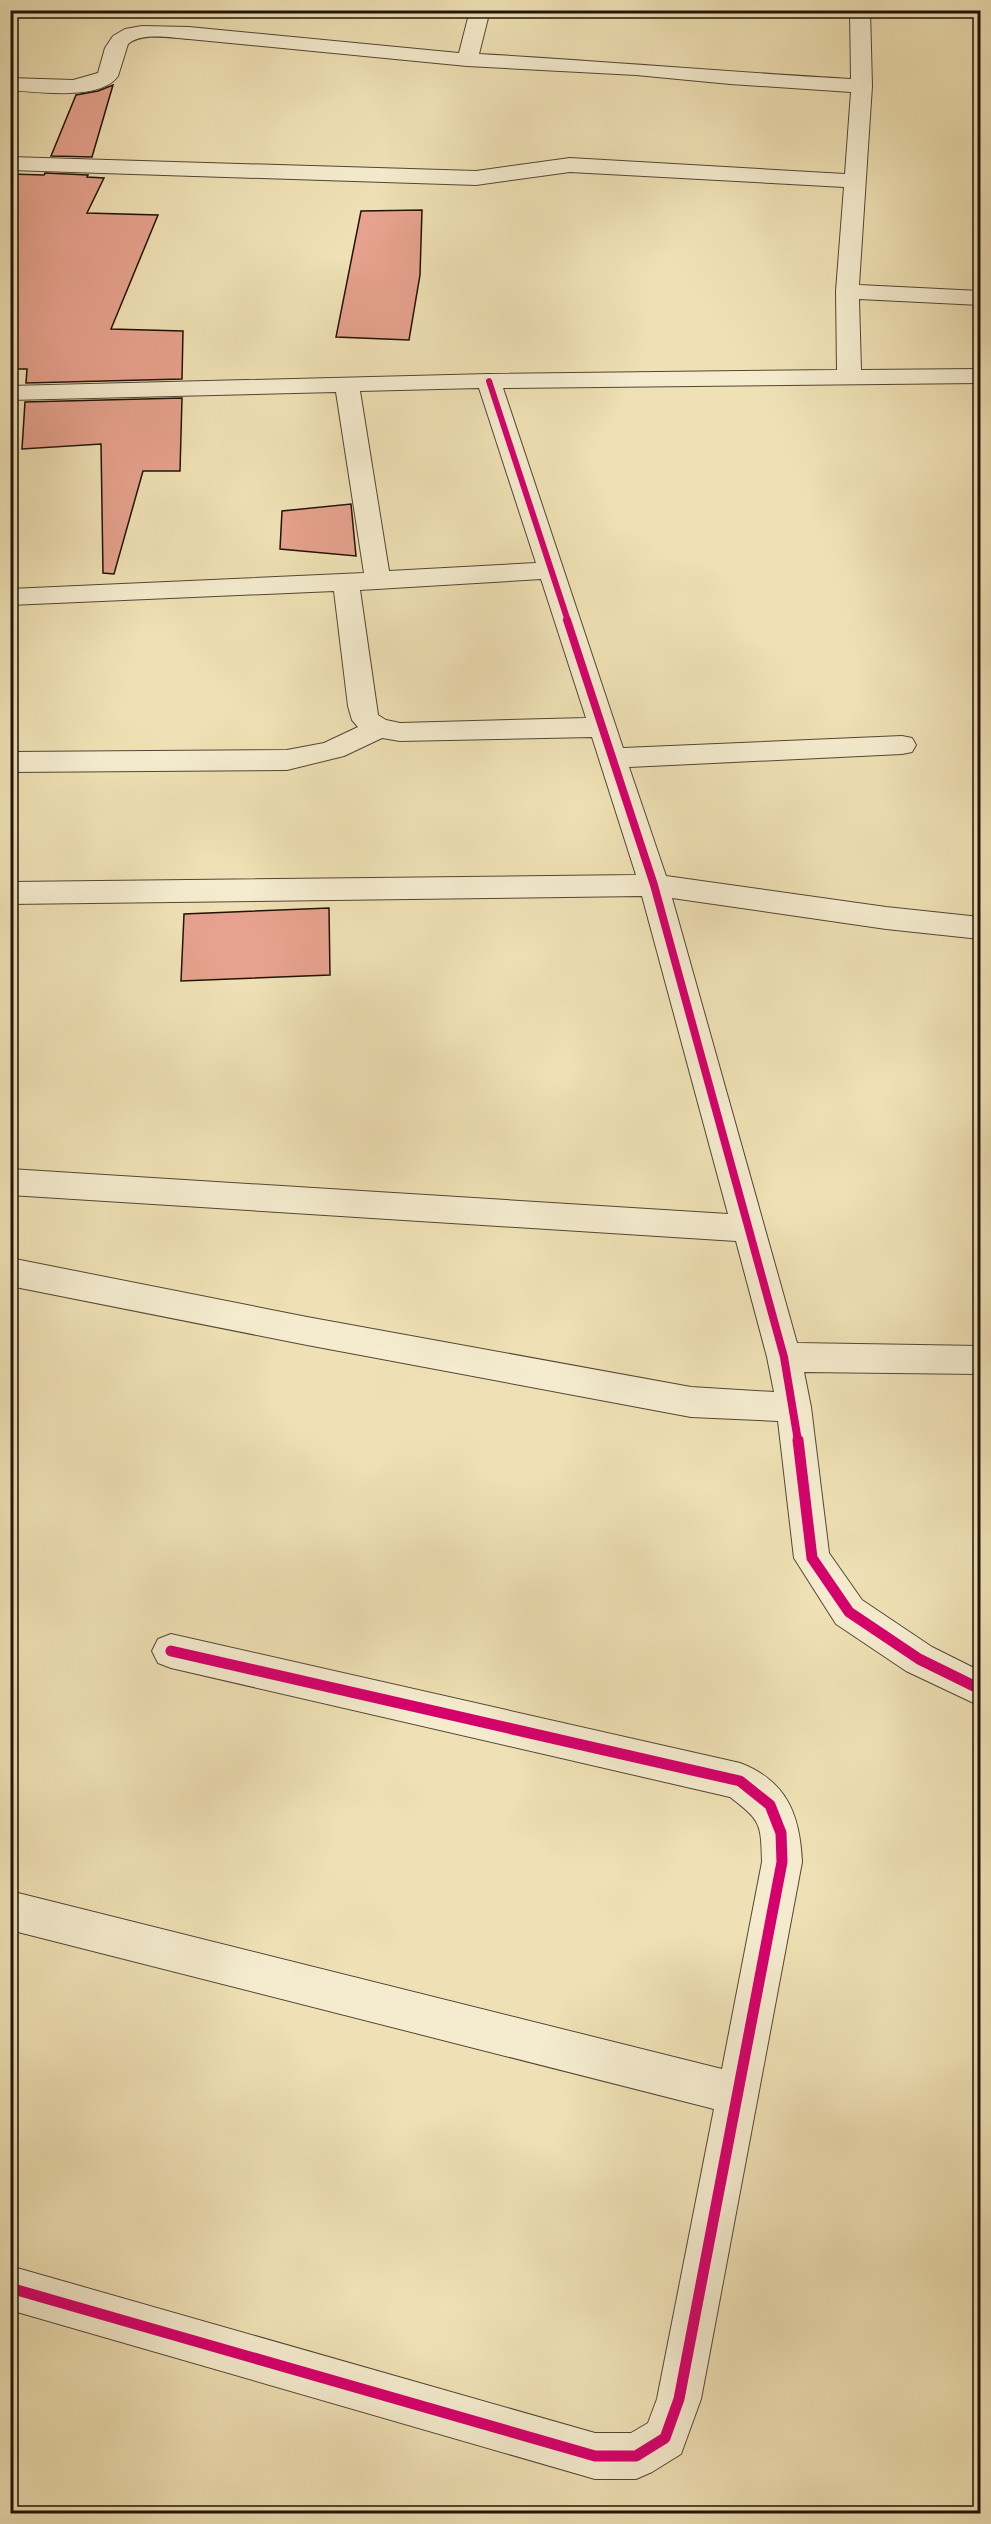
<svg xmlns="http://www.w3.org/2000/svg" width="991" height="2524" font-family="'Sorts Mill Goudy',serif">
	<style>
		.building { fill: #e6a28e; stroke: #211308; stroke-width: 1.5 }
		.lines { fill: none; stroke-linecap: round; stroke-linejoin: round }
		.minor-casing { stroke: #544633; stroke-width: 2 }
		.minor { fill: #f5eccf; fill-rule: evenodd }
		.cycleway-far2-casing { stroke: #f5eccf; stroke-width: 8 }
		.cycleway-far1-casing { stroke: #f5eccf; stroke-width: 12 }
		.cycleway-casing { stroke: #f5eccf; stroke-width: 15 }
		.cycleway-far2 { stroke: #d6006c; stroke-width: 6 }
		.cycleway-far1 { stroke: #d6006c; stroke-width: 8 }
		.cycleway { stroke: #d6006c; stroke-width: 11 }
	</style>
	<rect width="100%" height="100%" fill="#efe1b5"/>
	<filter id="stains"><feTurbulence type="fractalNoise" baseFrequency=".00333" numOctaves="4"/><feColorMatrix values="0 0 0 0 .2 0 0 0 0 .09 0 0 0 0 .02 0 0 0 .5 -.17"/></filter>
	<radialGradient id="worn" r=".72"><stop offset=".6" stop-color="#630" stop-opacity="0"/><stop offset="1" stop-color="#630" stop-opacity=".3"/></radialGradient>
	<!-- building -->
	<g class="building">
		<path d="M113,85l-21,72 -41,-1 25,-61 22,-4z"/>
		<path d="M45,173l43,2 -1,2 17,1 -17,35 71,2 -47,114 72,2 -1,48 -156,4 1,-14h-17v-195l34,1z"/>
		<path d="M422,210l-2,65 -11,65 -73,-3 25,-126z"/>
		<path d="M182,398l-2,73h-37l-29,103 -11,-1 -2,-129 -79,5 3,-47z"/>
		<path d="M351,504l5,52 -76,-7 2,-38z"/>
		<path d="M329,908l1,67 -149,6 3,-67z"/>
	</g>
	<g class="lines">
		<defs>
			<g id="minor">
				<path d="M470,10h20l-11,44c124,7 248,18 372,25l-1,-69h20l2,76 -13,199 121,6v14l-121,-6 2,71 119,-1v14l-477,5 120,360 279,-12 10,2 4,7 -4,7 -10,2 -273,13 37,109 220,31 94,10v22l-94,-10 -214,-31 125,445 183,3v28l-176,-2 7,35 18,146 33,47 70,47 48,24v35l-74,-35 -70,-47 -42,-66 -16,-137 -87,-4 -384,-72 -297,-59v-28l297,59 384,70 83,5 -7,-35 -31,-116 -726,-46v-26l718,45 -86,-318 -632,8v-22l626,-7 -44,-138 -192,4 -18,-3 -38,18 -57,14 -277,2v-20l277,-2 37,-7 34,-16 -6,-7 -4,-14 -14,-115 -324,14v-16l354,-16 -28,-181 -326,8v-14l479,-12 348,-4 -1,-79 8,-104 -274,-15 -94,13 -466,-15v-13l466,14 94,-13 275,16 6,-82 -121,-8 -94,-9 -169,-9 -278,-27c-18,-1 -47,-7 -61,5l-10,32c-17,25 -81,16 -108,14v-12l63,2 25,-7 7,-25 8,-12 12,-7 17,-3 47,1 270,26zM479,388l57,175 -147,8 -29,-180zM541,579l45,139 -186,5 -14,-3 -8,-5 -18,-125z"/>
				<path d="M171,1634l569,129c47,18 60,52 62,99l-101,537 -20,55 -29,18 -16,7h-41l-585,-169v-44l585,167h36l17,-10 9,-24 57,-290 -704,-179v-39l712,178 40,-207c-1,-39 -1,-41 -32,-65l-559,-129 -13,-5 -6,-12 6,-12z"/>
			</g>
		</defs>
		<!-- minor casing -->
		<use href="#minor" class="minor-casing"/>
		<!-- minor -->
		<use href="#minor" class="minor"/>
		<defs>
			<path id="cycleway-far2" d="M489,381l79,240"/>
			<path id="cycleway-far1" d="M567,620l87,265 130,472 14,84"/>
			<g id="cycleway">
				<path d="M798,1440l14,118 37,54 70,47 61,30"/>
				<path d="M10,2288l585,168h41l29,-18 14,-39 103,-537 -1,-29 -11,-28 -30,-24 -569,-130"/>
			</g>
		</defs>
		<!-- cycleway-far2 casing -->
		<use href="#cycleway-far2" class="cycleway-far2-casing"/>
		<!-- cycleway-far1 casing -->
		<use href="#cycleway-far1" class="cycleway-far1-casing"/>
		<!-- cycleway casing -->
		<use href="#cycleway" class="cycleway-casing"/>
		<!-- cycleway-far2 -->
		<use href="#cycleway-far2" class="cycleway-far2"/>
		<!-- cycleway-far1 -->
		<use href="#cycleway-far1" class="cycleway-far1"/>
		<!-- cycleway -->
		<use href="#cycleway" class="cycleway"/>
	</g>
	<!-- margin -->
	<rect width="991" height="2524" fill="none" stroke="#efe1b5" stroke-width="36"/>
	<rect x="12" y="12" width="967" height="2500" fill="none" stroke="#211308" stroke-width="3"/>
	<rect x="18" y="18" width="955" height="2488" fill="none" stroke="#211308" stroke-width="1.5"/>
	<rect width="100%" height="100%" filter="url(#stains)"/>
	<rect width="100%" height="100%" fill="url(#worn)"/>
</svg>
